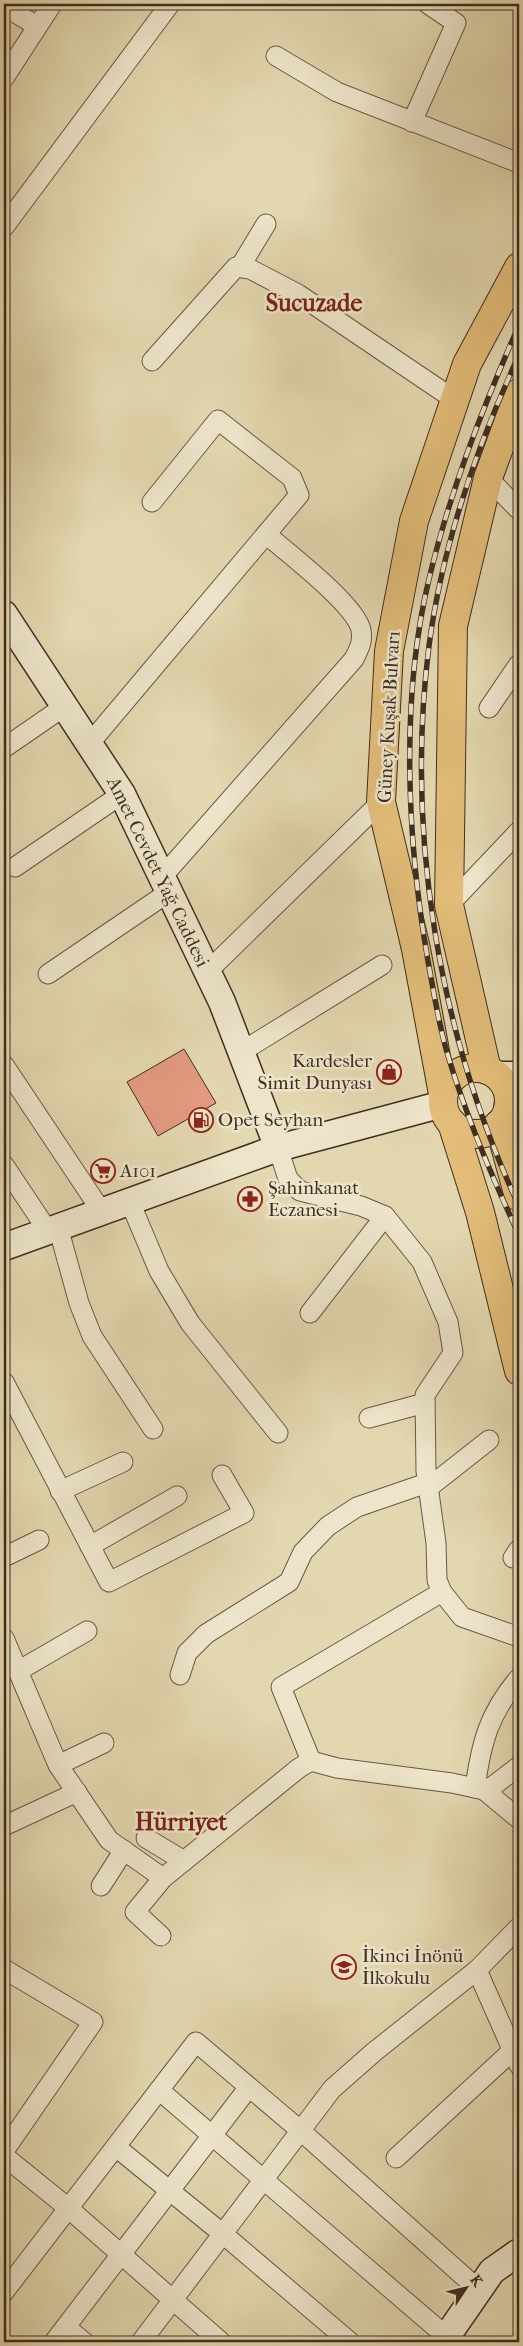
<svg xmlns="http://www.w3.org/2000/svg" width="523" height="2346" font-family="'IM FELL French Canon',serif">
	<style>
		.building { fill: #e29a80; stroke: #3f2e22 }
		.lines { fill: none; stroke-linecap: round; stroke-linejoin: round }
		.minor-casing { stroke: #685845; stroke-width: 21 }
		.secondary-casing { stroke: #3f2e22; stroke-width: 29 }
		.primary-casing { stroke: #3f2e22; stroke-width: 30 }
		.minor { stroke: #ede5cb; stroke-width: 19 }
		.secondary { stroke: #ede5cb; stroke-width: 26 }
		.primary { stroke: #e2bc78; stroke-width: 28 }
		.rail-casing { stroke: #3f2e22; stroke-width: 5.5 }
		.rail { stroke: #ede5cb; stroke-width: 4; stroke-dasharray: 11; stroke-linecap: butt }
		.labels { text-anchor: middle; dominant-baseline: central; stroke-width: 5; stroke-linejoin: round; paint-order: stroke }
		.street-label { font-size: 19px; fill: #3f2e22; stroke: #ede5cb }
		.poi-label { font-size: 19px; fill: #3f2e22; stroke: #ede5cb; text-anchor: start }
		.district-label { font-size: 24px; font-weight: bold; fill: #7a1f14; stroke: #ede5cb }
	</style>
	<rect width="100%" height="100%" fill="#e3d7af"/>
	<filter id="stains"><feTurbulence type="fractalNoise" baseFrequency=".004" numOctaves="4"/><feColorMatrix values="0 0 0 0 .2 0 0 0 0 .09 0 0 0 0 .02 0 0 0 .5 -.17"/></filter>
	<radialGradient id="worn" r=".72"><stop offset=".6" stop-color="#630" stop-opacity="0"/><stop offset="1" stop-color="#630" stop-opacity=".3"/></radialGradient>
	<!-- building -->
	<path class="building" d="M184,1049l32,54 -58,33 -31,-54z"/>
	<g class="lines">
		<defs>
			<g id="minor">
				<path d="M4,6l33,20"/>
				<path d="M276,56l61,36 182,71"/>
				<path d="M4,78l48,-74"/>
				<path d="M412,122l44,-99 -28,-19"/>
				<path d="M4,227l166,-223"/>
				<path d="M240,267l26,-43"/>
				<path d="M152,361l84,-94 14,2 48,25 157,106"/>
				<path d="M488,478l31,32"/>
				<path d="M489,708l30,-44"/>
				<path d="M90,743l209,-248 -7,-17 -74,-58 -66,82"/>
				<path d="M4,748l61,-42"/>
				<path d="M15,867l107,-73"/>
				<path d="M162,877l192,-218c5,-10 9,-17 7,-29 -5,-25 -73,-77 -94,-95"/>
				<path d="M449,905l70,-74"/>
				<path d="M207,972l174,-170"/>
				<path d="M48,974l121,-82"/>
				<path d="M241,1052l141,-87"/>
				<path d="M4,1065l98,147"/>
				<path d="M278,1148l10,31 12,12 61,15 24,10 37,46 26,60 5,31 -28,42 1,76 10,72 1,37 5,12 20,25 57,20"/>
				<path d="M4,1165l44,66"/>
				<path d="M130,1202l29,69 31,52 88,110"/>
				<path d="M58,1227l21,76 13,33 61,93"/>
				<path d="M310,1313l75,-97"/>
				<path d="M4,1382l105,200 135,-69 -22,-38"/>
				<path d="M369,1418l56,-15"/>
				<path d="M428,1488l61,-48"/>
				<path d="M60,1491l63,-29"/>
				<path d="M90,1546l87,-50"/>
				<path d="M4,1557l35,-17"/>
				<path d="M513,1558l6,-9"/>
				<path d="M4,1638l54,127 51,75 54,38"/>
				<path d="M18,1671l69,-40"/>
				<path d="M180,1675l7,-22 19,-19 83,-52 14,-30 25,-26 29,-19 70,-24"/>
				<path d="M311,1761l-30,-74 161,-95"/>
				<path d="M58,1765l46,-22"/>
				<path d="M475,1788c6,-45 14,-75 44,-110"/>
				<path d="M484,1790l35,29"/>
				<path d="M4,1826l73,-34"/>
				<path d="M146,1838l38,23"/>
				<path d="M101,1886l23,-36"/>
				<path d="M161,1936l-26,-24 28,-34 136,-110 12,-7 26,7 115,15 32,7 9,-4 26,-20"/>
				<path d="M4,1969l89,53 -89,129"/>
				<path d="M477,1970l42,95"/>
				<path d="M159,2090l288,247"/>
				<path d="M116,2147l107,87 127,108"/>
				<path d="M4,2156l63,51 154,135"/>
				<path d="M396,2158l116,-107"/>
				<path d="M4,2292l192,-250 105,89 178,159"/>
				<path d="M66,2327l18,15"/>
				<path d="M54,2342l195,-255"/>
				<path d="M141,2342l191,-253 42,-37 103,-82 42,-43"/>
			</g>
			<g id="secondary">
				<path d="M4,614l118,180 100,208 56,146"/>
				<path d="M496,1075h23"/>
				<path d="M508,1105l11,-5"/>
				<path d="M4,1247l274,-99 165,-44"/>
				<path d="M443,2342l49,-71 27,-19"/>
			</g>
			<g id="primary">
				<circle cx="476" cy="1101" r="33"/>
				<path d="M487,1070l-38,-165 4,-279 35,-148 31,-85"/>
				<path d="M443,1094l-27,-145 -35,-147 8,-151 25,-130 53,-157 52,-97"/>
				<path d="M452,1123l28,89 39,159"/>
				<path d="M499,1124l20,73"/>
			</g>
		</defs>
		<!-- minor casing -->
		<use href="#minor" class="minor-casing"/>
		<!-- secondary casing -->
		<use href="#secondary" class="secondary-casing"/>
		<!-- primary casing -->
		<use href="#primary" class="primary-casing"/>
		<!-- minor -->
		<use href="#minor" class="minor"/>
		<!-- secondary -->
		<use href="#secondary" class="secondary"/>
		<!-- primary -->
		<use href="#primary" class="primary"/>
		<defs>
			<g id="rail">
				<path d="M519,325c-36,82 -69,166 -90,254 -29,120 -22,262 -1,382 6,33 11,66 21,98 19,62 43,118 70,176"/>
				<path d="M519,355c-42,91 -77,190 -90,291 -24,188 10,389 90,560"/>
			</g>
		</defs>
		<!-- rail casing -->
		<use href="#rail" class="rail-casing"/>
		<!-- rail -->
		<use href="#rail" class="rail"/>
	</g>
	<!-- icons -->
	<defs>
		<symbol id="shop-ring" viewBox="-11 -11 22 22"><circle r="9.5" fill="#ede5cb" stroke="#8f2418" stroke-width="1.5"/><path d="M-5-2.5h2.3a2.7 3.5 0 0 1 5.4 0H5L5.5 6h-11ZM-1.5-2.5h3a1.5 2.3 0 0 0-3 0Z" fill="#8f2418"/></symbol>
		<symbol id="fuel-ring" viewBox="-11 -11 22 22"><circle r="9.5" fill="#ede5cb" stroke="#8f2418" stroke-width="1.5"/><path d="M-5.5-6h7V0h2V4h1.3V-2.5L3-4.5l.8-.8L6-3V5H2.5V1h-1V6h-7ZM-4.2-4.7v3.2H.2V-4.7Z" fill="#8f2418"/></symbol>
		<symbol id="supermarket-ring" viewBox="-11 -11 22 22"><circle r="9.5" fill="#ede5cb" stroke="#8f2418" stroke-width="1.5"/><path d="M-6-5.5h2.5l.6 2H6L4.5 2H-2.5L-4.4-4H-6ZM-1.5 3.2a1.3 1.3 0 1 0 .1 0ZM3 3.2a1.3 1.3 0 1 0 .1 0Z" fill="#8f2418"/></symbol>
		<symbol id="pharmacy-ring" viewBox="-11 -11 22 22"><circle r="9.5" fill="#ede5cb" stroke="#8f2418" stroke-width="1.5"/><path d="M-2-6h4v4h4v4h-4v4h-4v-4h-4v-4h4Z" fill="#8f2418"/></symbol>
		<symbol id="school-ring" viewBox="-11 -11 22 22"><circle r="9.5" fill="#ede5cb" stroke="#8f2418" stroke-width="1.5"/><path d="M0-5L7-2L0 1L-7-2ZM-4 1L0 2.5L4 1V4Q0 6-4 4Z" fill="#8f2418"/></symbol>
	</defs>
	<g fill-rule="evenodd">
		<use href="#shop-ring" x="375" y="1058" width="28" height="28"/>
		<use href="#fuel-ring" x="187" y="1106" width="28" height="28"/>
		<use href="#supermarket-ring" x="89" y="1157" width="28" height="28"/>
		<use href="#pharmacy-ring" x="236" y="1185" width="28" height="28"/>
		<use href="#school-ring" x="330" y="1953" width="28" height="28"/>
	</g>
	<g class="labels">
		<!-- street labels -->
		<g class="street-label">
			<text transform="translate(389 717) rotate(-87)">Güney Kuşak Bulvarı</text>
			<text transform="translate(158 872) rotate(64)">Amet Cevdet Yağ Caddesi</text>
		</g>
		<!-- poi labels -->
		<g class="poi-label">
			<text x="372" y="1061" text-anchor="end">Kardesler<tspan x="372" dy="22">Simit Dunyası</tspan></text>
			<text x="218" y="1120">Opet Seyhan</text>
			<text x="120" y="1171">A101</text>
			<text x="268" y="1188">Şahinkanat<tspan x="268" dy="22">Eczanesi</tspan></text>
			<text x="362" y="1956">İkinci İnönü<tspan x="362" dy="22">İlkokulu</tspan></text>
		</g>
		<!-- district labels -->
		<g class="district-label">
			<text x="314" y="303">Sucuzade</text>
			<text x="181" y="1822">Hürriyet</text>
		</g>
	</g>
	<!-- margin -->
	<rect width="523" height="2346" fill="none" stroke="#e3d7af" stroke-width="20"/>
	<rect x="5" y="5" width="513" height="2336" fill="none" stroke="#3f2e22" stroke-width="2.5"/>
	<rect x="10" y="10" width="503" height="2326" fill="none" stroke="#3f2e22"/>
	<!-- north arrow -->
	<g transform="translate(466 2288) rotate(55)" stroke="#ede5cb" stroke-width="4" paint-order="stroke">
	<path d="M0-4L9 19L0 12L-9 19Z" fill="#3f2e22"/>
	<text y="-8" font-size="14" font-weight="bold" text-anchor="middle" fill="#3f2e22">K</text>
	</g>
	<rect width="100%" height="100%" filter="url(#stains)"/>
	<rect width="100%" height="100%" fill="url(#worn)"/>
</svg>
